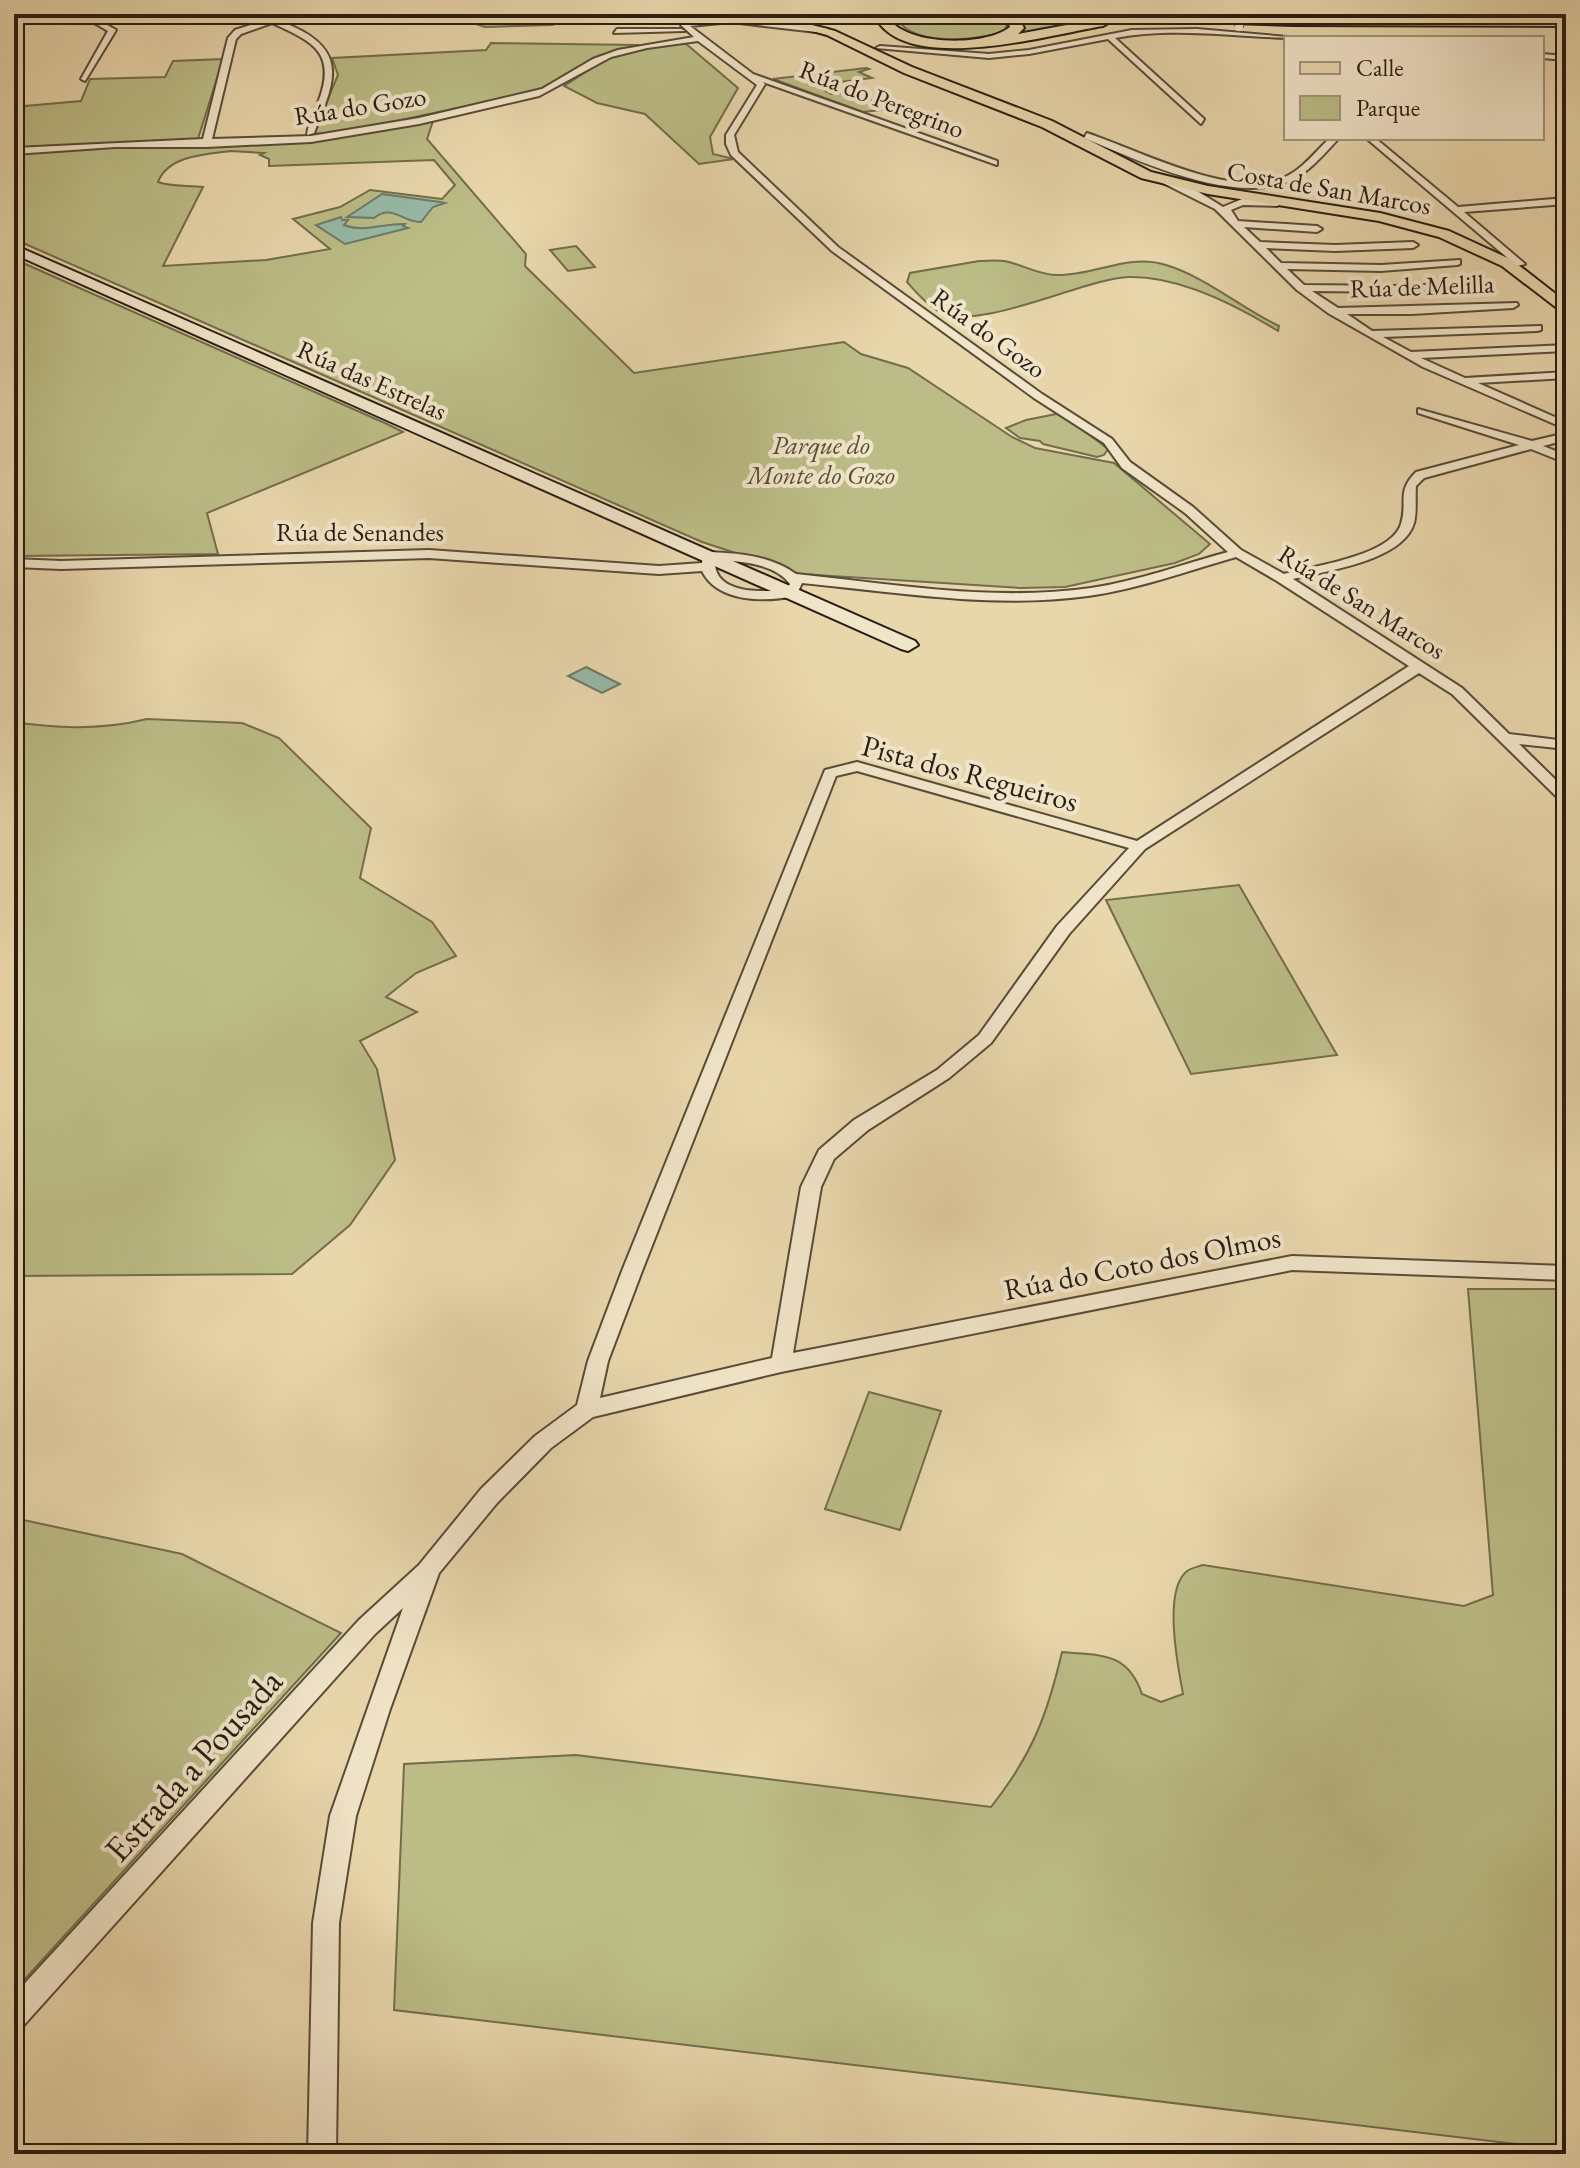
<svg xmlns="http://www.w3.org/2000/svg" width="1580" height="2168" font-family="'EB Garamond',serif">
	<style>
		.green { fill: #bcbd86; stroke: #726d4c; stroke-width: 2; fill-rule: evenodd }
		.water { fill: #97baa7; stroke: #6b7b6b; stroke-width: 2 }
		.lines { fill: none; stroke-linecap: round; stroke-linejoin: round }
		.street-casing { stroke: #584c38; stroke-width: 4 }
		.secondary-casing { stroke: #281d12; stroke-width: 4 }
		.primary-casing { stroke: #281d12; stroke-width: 4 }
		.highway-casing { stroke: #281d12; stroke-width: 4 }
		.street { fill: #f1e5c9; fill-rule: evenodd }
		.secondary { fill: #f1e5c9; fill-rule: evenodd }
		.primary { fill: #e9d7ac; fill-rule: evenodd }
		.highway { fill: #e9d7ac; fill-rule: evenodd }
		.street-bridge-casing { stroke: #584c38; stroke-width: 10; stroke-linecap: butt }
		.street-bridge { stroke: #f1e5c9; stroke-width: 8 }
		.labels { text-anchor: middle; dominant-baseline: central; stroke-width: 8; stroke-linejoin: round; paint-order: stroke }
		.far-street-label { font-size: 26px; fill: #281d12; stroke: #f1e5c9 }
		.far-park-label { font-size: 26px; font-style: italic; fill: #544d35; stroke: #f1e5c9 }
		.street-label { font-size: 30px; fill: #281d12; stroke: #f1e5c9 }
		.near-street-label { font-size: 36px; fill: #281d12; stroke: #f1e5c9 }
	</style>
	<rect width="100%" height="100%" fill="#e9d7ac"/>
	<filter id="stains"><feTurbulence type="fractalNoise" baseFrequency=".0025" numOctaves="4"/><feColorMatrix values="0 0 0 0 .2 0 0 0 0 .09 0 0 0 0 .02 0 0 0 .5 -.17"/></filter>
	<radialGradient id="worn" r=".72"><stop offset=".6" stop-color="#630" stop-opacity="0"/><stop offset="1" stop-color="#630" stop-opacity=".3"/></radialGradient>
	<!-- green -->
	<g class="green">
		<path d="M482,14h123v2l-32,2 -21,7 -67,2 -21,-7 3,-3z"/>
		<path d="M895,14h81l30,9v8c-27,10 -99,17 -111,-17z"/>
		<path d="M1005,14l120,4 -24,2 -87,16 10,-10 -4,-6z"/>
		<path d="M491,43l148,2 -40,11 -46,29 -20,7 -184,39 -36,3 25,-59 -6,-17 154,-8z"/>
		<path d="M685,43l53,45 -28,49 3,17 21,5 -35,5 -54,-50 -48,-11 -33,-17 42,-27 53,-14z"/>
		<path d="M223,59l-26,83 145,-5 91,-16 -6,18 99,115 -1,12 109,107 210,-31 17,12 47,14 104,69 23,11 79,15 96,81 -11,10 -24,9 -110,24 -45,1 -220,-14 -98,-32 -688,-303v-132l67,-6 9,-22 75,-2 8,-16zM231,151l33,2 -4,2 9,4v7l165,-6 21,25 -13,14 -72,-9 -30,17 -47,12 37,30 -64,11 -103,6 40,-79c-15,-2 -32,0 -45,-5 10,-27 49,-28 73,-31z"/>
		<path d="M866,68l3,1 -10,3 13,6 -57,7 16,9 18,-3 42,18 -28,3 -90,-33z"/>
		<path d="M576,246l19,21 -27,4 -18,-21z"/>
		<path d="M14,259l373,165 16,8 -196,81 11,41 -204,2z"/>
		<path d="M979,261c8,0 17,-1 25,0 18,3 34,14 53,14 37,1 71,-22 109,-10 40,12 75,43 113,61l-1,5c-42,-26 -99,-55 -149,-54 -44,1 -153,57 -191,34 -12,-7 -22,-19 -31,-29l3,-9z"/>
		<path d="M1061,413l47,36 -4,6 -7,2 -54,-13 -3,-3 -20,-3 -14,-10 20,-8z"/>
		<path d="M147,719l95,4 37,15 92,90 -11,50 72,44 24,34 -40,17 -30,24 31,15 -57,29 17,28 18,91 -45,65 -58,49 -278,2v-554c45,7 89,8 133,-3z"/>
		<path d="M1239,885l98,170 -146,19 -85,-174z"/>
		<path d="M1468,1289h98v861l-1172,-140 10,-246 172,-9 415,52c41,-52 56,-91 71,-155 39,4 65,-1 80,42l19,8 22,-8c-5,-27 -20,-102 3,-122 4,-4 11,-5 17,-7l261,41 29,-11z"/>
		<path d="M869,1392l72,19 -41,119 -75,-21z"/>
		<path d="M14,1518l168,36 159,79 -327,358z"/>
	</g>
	<!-- water -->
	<g class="water">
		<path d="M382,194l58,8 5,1 -12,4 -12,15c-18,1 -29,-19 -47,-4l-27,-1z"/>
		<path d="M341,217l1,3h6l-4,5c21,8 40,-2 61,-1l-2,2 5,2 -63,16 -29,-19z"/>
		<path d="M586,667l34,17 -18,9 -34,-17z"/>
	</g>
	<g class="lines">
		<defs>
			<g id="street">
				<path d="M79,14h9l28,16 -31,51 -4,-2 27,-48z"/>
				<path d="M258,14c12,0 25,8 36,13 57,26 38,60 20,106l-7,2c1,-11 8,-24 12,-35 18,-49 -8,-59 -47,-77l-31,11 -5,5 -24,100 99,-3 108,-18 123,-29 51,-30 25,-9 76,-13 -13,-12c33,-19 110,-3 147,4l-3,4 -94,-11 -41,4 63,48 244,87v4l-234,-83 2,2 -31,51 4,17 100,95 204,147 70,45 18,23 63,45 48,43 43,24c29,-8 107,-18 117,-50 7,-23 -5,-32 15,-52l103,-27 -101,-32v-4l114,32 34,-8v7l-23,6 23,9v8l-35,-14 -107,29 -8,8c-1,12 1,26 -2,37 -11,38 -89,48 -121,56l169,109 47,46 57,7v8l-47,-5 47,46v13l-5,-2 -109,-107 -33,-21 -274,176 -76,85 -78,109 -42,35 -81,52 -34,29 -13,28 -28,166 499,-97 274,10v14l-274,-10 -511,102 -188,45 -42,31 -54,55 -58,70 -49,136 -34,107 -17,107 -3,231h-28l5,-231 17,-107 73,-208 -28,26 -351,391 -10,4v-34l345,-375 60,-55 62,-76 54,-53 42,-31 11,-44 34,-90 203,-501 32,-8 280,79 272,-175 -132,-85 -41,-24c-49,14 -98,32 -148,39 -95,13 -192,-4 -286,-13l-6,13c-31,6 -78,7 -94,-25l-43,3 -230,-16 -368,11 -47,-2v-8l47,2 368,-11 230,16 43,-3 1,-7 6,-4c29,1 63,4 87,22 97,10 197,28 295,14 47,-7 92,-24 137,-36l-43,-39 -63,-45 -18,-25 -70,-45 -202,-147 -101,-96 -5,-11v-9l31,-50 -59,-44 -51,7 -36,9 -72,39 -120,28 -108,18 -105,5h-91l-101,7v-6l189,-9 25,-101 7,-8 31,-10zM715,560c24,1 60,3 75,24l-4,6c-24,2 -73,5 -71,-30zM857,771l272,77 -72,78 -78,109 -42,35 -83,50 -35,30 -18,37 -29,171 -172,40 8,-37 34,-90 194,-495z"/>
				<path d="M617,29h64l4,2 -71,2z"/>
				<path d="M1197,29l102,9c-58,0 -124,-12 -184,0l89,81 -3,5 -93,-85 -79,15 -40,4 -113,-10 4,-2 109,8 40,-4 103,-20z"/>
				<path d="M1542,54l24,2v4l-24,-2z"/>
				<path d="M1087,133c51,17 143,66 196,45 19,-8 33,-27 47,-40h9c-14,15 -32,37 -52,44 -57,22 -150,-22 -203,-44z"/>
				<path d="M1366,138h9l83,69 108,-9v6l-102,8 61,52 -8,2z"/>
				<path d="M1164,177l30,12 29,18 19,-8 35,1 5,3 -5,3 -34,-1 -12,5 7,11 79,5 5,3 -5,3 -73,-5 16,15 75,3 78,-3 5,3 -5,3 -78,3 -69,-3 15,15 100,2 79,-5v4l-3,1 -76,6 -94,-2 17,16 98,1 90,-4 1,2 -5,3 -86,5 -90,-1 26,17 179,-5 1,2 -5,3 -101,6h-65l25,17 169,-5v4l-4,1 -154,6 28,15 155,-7v6l-145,7 44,20 101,-6v6l-88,5 88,39v7l-143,-62 -95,-54 -31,-23 -82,-81 -54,-27z"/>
			</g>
			<path id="secondary" d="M14,245l901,396 3,4 -10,6 -7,-2 -887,-395z"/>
			<path id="primary" d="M751,14h19l65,17 77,36 140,54 99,51 57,14 172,27 69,18 63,29 54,42v13l-64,-49 -63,-29 -60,-16 -171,-27 -67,-16 -99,-51 -138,-54 -77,-38z"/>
			<path id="highway" d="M874,14h12c15,33 100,33 124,13l-2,-4 -17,-9 27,3 6,11 -6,6 81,-15 -23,-1 -6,-4 496,4v8l-273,-1 -187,-6 4,3 -7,4c-51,8 -202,52 -229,-12z"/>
		</defs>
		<!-- street casing -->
		<use href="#street" class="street-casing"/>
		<!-- secondary casing -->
		<use href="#secondary" class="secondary-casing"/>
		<!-- primary casing -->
		<use href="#primary" class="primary-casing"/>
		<!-- highway casing -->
		<use href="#highway" class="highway-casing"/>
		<!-- street -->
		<use href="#street" class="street"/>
		<!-- secondary -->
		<use href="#secondary" class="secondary"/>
		<!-- primary -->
		<use href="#primary" class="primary"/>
		<!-- highway -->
		<use href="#highway" class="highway"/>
		<defs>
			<path id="street-bridge" d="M1239,27l2,-13"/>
		</defs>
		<!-- street-bridge casing -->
		<use href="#street-bridge" class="street-bridge-casing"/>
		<!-- street-bridge -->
		<use href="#street-bridge" class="street-bridge"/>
	</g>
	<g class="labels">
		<!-- far-street labels -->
		<g class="far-street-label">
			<text transform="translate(882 99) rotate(21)">Rúa do Peregrino</text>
			<text transform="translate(360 106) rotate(-9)">Rúa do Gozo</text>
			<text transform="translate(1329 188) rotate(10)">Costa de San Marcos</text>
			<text transform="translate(1422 286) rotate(-2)">Rúa de Melilla</text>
			<text transform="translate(989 333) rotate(36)">Rúa do Gozo</text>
			<text transform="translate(372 380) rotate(24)">Rúa das Estrelas</text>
			<text x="360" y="532">Rúa de Senandes</text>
			<text transform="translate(1362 602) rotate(32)">Rúa de San Marcos</text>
		</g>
		<!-- far-park labels -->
		<g class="far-park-label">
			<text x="821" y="445">Parque do<tspan x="821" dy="30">Monte do Gozo</tspan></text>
		</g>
		<!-- street labels -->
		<g class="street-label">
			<text transform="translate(970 773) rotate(15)">Pista dos Regueiros</text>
			<text transform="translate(1142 1263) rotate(-11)">Rúa do Coto dos Olmos</text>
		</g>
		<!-- near-street labels -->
		<g class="near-street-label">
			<text transform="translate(193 1765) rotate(-48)">Estrada a Pousada</text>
		</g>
	</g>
	<!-- margin -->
	<rect width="1580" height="2168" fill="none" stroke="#e9d7ac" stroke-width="48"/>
	<rect x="16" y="16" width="1548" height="2136" fill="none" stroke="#281d12" stroke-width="4"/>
	<rect x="24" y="24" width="1532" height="2120" fill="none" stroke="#281d12" stroke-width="2"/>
	<!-- legend -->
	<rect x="1284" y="36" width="260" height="104" fill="#f1e5c9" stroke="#a19580" stroke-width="2"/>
	<rect x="1300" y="62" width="40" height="12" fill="#e9d7ac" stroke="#a19580" stroke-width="2"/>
	<text x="1356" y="76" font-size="24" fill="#281d12">Calle</text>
	<rect x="1300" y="96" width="40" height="24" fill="#bcbd86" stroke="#a19580" stroke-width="2"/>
	<text x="1356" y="116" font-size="24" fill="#281d12">Parque</text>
	<rect width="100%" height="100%" filter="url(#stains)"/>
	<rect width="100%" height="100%" fill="url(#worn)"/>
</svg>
